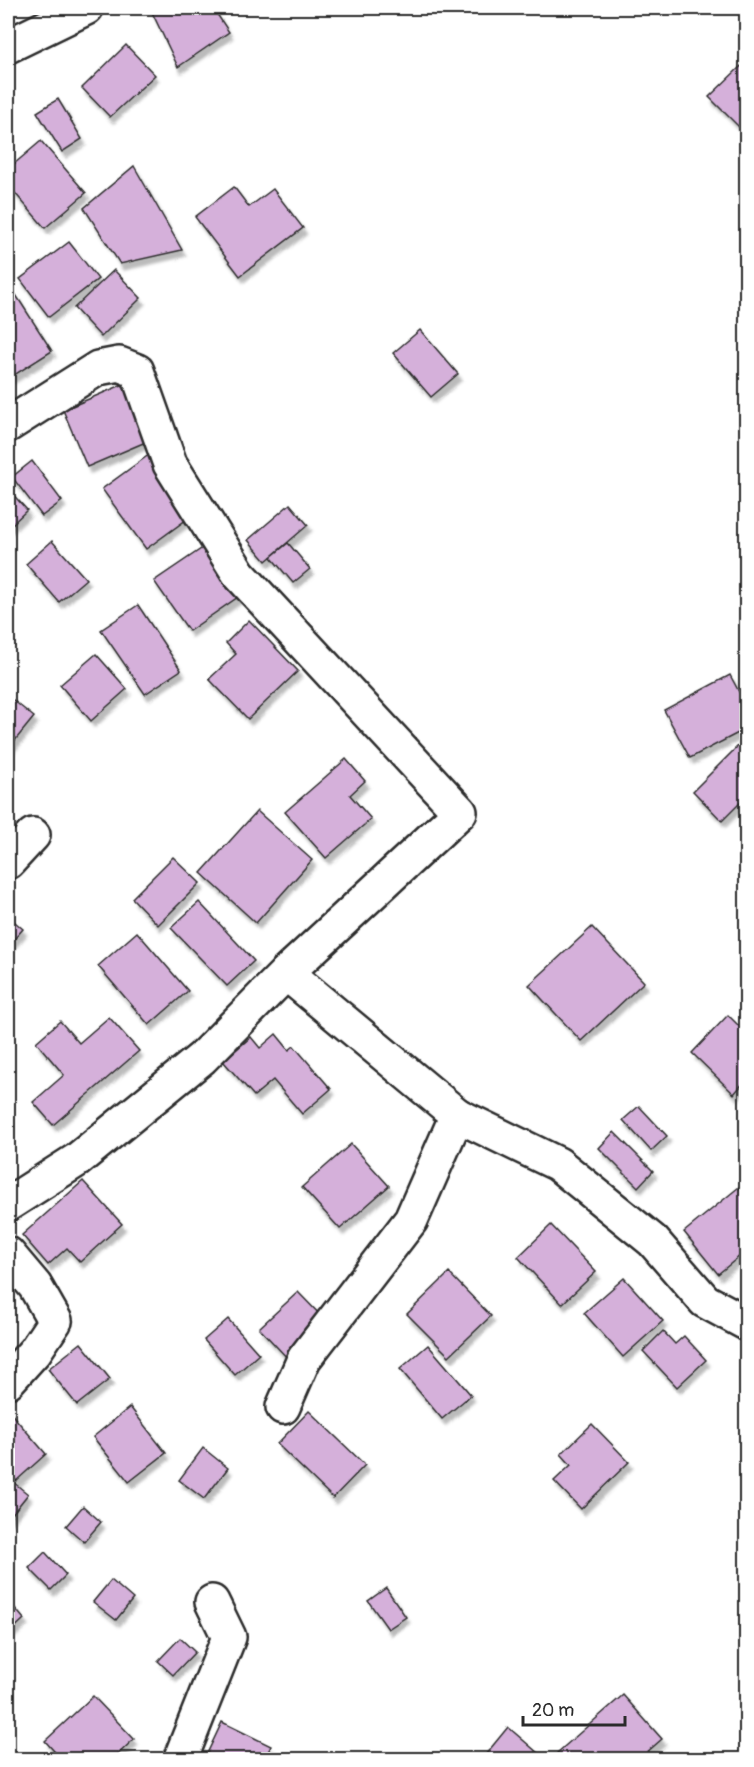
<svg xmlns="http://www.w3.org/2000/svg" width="754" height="1767" font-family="Pangolin,sans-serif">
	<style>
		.building { fill: #d5b0da; stroke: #2b2b2b; stroke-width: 1.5; filter: url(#shadow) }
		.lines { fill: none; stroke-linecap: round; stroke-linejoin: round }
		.minor-casing { stroke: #2b2b2b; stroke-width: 38 }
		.minor { stroke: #fff; stroke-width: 33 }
	</style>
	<defs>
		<filter id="shadow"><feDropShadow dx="3.5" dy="6" stdDeviation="1.5" flood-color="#0004"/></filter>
	</defs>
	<rect width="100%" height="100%" fill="#fff"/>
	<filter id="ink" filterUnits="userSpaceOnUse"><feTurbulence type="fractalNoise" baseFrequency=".0167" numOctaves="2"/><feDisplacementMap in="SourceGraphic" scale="12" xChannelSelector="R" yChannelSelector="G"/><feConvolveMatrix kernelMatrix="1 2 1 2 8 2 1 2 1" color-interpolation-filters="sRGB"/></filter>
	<g filter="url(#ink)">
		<!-- building -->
		<g class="building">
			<path d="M150,8h63l16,24 -51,35z"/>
			<path d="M126,45l29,30 -45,42 -28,-29z"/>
			<path d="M741,66l5,6v53l-4,5 -33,-33z"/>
			<path d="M58,99l24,40 -20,13 -25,-40z"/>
			<path d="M41,141l45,52 -41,35 -37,-43v-16z"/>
			<path d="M134,166l48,84 -62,14 -36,-56z"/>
			<path d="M234,187l15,20 24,-18 30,39 -63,48 -45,-59z"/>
			<path d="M69,242l29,37 -49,38 -29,-38z"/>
			<path d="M114,270l27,28 -40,39 -27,-29z"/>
			<path d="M16,295l36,56 -44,28v-79z"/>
			<path d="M420,330l38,44 -27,23 -38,-44z"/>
			<path d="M124,384l24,57 -61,26 -24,-57z"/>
			<path d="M150,454l44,60 -48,35 -44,-60z"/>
			<path d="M32,461l30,40 -20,15 -30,-39z"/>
			<path d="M8,489l19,21 -19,18z"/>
			<path d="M290,504l18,21 -42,36 -18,-21z"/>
			<path d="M52,541l34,38 -27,23 -33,-38z"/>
			<path d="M288,543l22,26 -17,14 -22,-26z"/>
			<path d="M204,547l34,50 -49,34 -35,-50z"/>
			<path d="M138,605l43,65 -36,24 -44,-64z"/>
			<path d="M249,620l49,51 -50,48 -39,-40 27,-25 -10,-11z"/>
			<path d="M96,654l31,35 -36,32 -31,-36z"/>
			<path d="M730,675l16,30v24l-56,29 -26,-48z"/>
			<path d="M8,696l26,21 -26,32z"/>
			<path d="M746,738v59l-24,24 -29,-30z"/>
			<path d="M346,759l19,22 -15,14 21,24 -45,39 -41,-46z"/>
			<path d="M257,811l55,49 -56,63 -55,-50z"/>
			<path d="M173,857l27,26 -42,42 -26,-27z"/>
			<path d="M199,902l55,59 -27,25 -56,-58z"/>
			<path d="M8,916l15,13 -15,17z"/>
			<path d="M592,927l52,55 -63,59 -52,-56z"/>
			<path d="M137,932l51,59 -39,34 -51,-59z"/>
			<path d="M728,1015l18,18v47l-12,14 -42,-41z"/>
			<path d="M109,1017l30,34 -86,74 -20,-23 31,-27 -28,-33 24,-21 19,22z"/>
			<path d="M276,1034l13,16 5,-4 37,43 -29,25 -29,-34 -19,16 -31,-35 28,-24 9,11z"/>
			<path d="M639,1106l28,30 -16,15 -28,-31z"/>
			<path d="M614,1132l39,39 -15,16 -39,-39z"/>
			<path d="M351,1144l38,42 -49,43 -38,-42z"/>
			<path d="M83,1181l39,43 -42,38 -13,-14 -19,17 -26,-30z"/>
			<path d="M739,1187l7,10v54l-28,23 -34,-42z"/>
			<path d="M551,1225l45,47 -34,32 -44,-47z"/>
			<path d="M449,1273l42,43 -42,40 -42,-42z"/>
			<path d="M624,1278l39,43 -40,36 -39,-44z"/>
			<path d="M298,1292l31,32 -39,37 -31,-33z"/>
			<path d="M228,1319l31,35 -24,21 -31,-35z"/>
			<path d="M663,1331l12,13 9,-8 22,24 -29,27 -34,-36z"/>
			<path d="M81,1343l29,36 -33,26 -29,-36z"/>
			<path d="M428,1345l43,50 -29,24 -42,-50z"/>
			<path d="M130,1407l36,46 -37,29 -36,-45z"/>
			<path d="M8,1410l38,44 -30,27 -8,-10z"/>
			<path d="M309,1411l56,54 -32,33 -56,-54z"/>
			<path d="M592,1424l37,38 -48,47 -27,-28 17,-16 -10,-11z"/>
			<path d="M203,1448l25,20 -24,31 -25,-19z"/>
			<path d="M8,1478l20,16 -20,25z"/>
			<path d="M83,1506l18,16 -17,20 -18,-16z"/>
			<path d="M45,1552l21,23 -15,15 -22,-22z"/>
			<path d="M111,1580l22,19 -17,21 -23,-18z"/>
			<path d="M386,1588l20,29 -18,12 -20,-28z"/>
			<path d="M8,1600l16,19 -16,15z"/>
			<path d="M180,1638l15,14 -22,23 -15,-14z"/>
			<path d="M623,1695l39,44 -24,21h-75l-6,-7z"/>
			<path d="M93,1696l41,43 -22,21h-50l-17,-19z"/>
			<path d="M222,1722l49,24 -7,14h-60z"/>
			<path d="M508,1727l38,33h-65z"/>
		</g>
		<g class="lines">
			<defs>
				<g id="minor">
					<path d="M8,46l78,-38"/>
					<path d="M8,425l90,-57 21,-4 18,7 33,93 69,110 221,238 -174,161 -84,85 -125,102 -69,44"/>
					<path d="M8,862l25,-27"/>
					<path d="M286,973l171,142"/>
					<path d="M8,1254l27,32 20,35 -20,30 -27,30"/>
					<path d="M283,1407l21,-48 107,-139 46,-105 101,49 95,77 52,60 41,22"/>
					<path d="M180,1760l49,-123 -17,-35"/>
				</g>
			</defs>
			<!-- minor casing -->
			<use href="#minor" class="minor-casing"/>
			<!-- minor -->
			<use href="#minor" class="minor"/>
		</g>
	</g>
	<!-- margin -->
	<rect width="754" height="1767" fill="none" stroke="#fff" stroke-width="30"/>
	<rect x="15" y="15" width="724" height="1737" fill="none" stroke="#2b2b2b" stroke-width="2" filter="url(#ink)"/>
	<!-- scale -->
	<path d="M523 1716v9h102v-9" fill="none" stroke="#2b2b2b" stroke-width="3"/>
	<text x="532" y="1716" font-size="18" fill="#2b2b2b" stroke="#ffffff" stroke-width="4.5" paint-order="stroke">20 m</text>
</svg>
